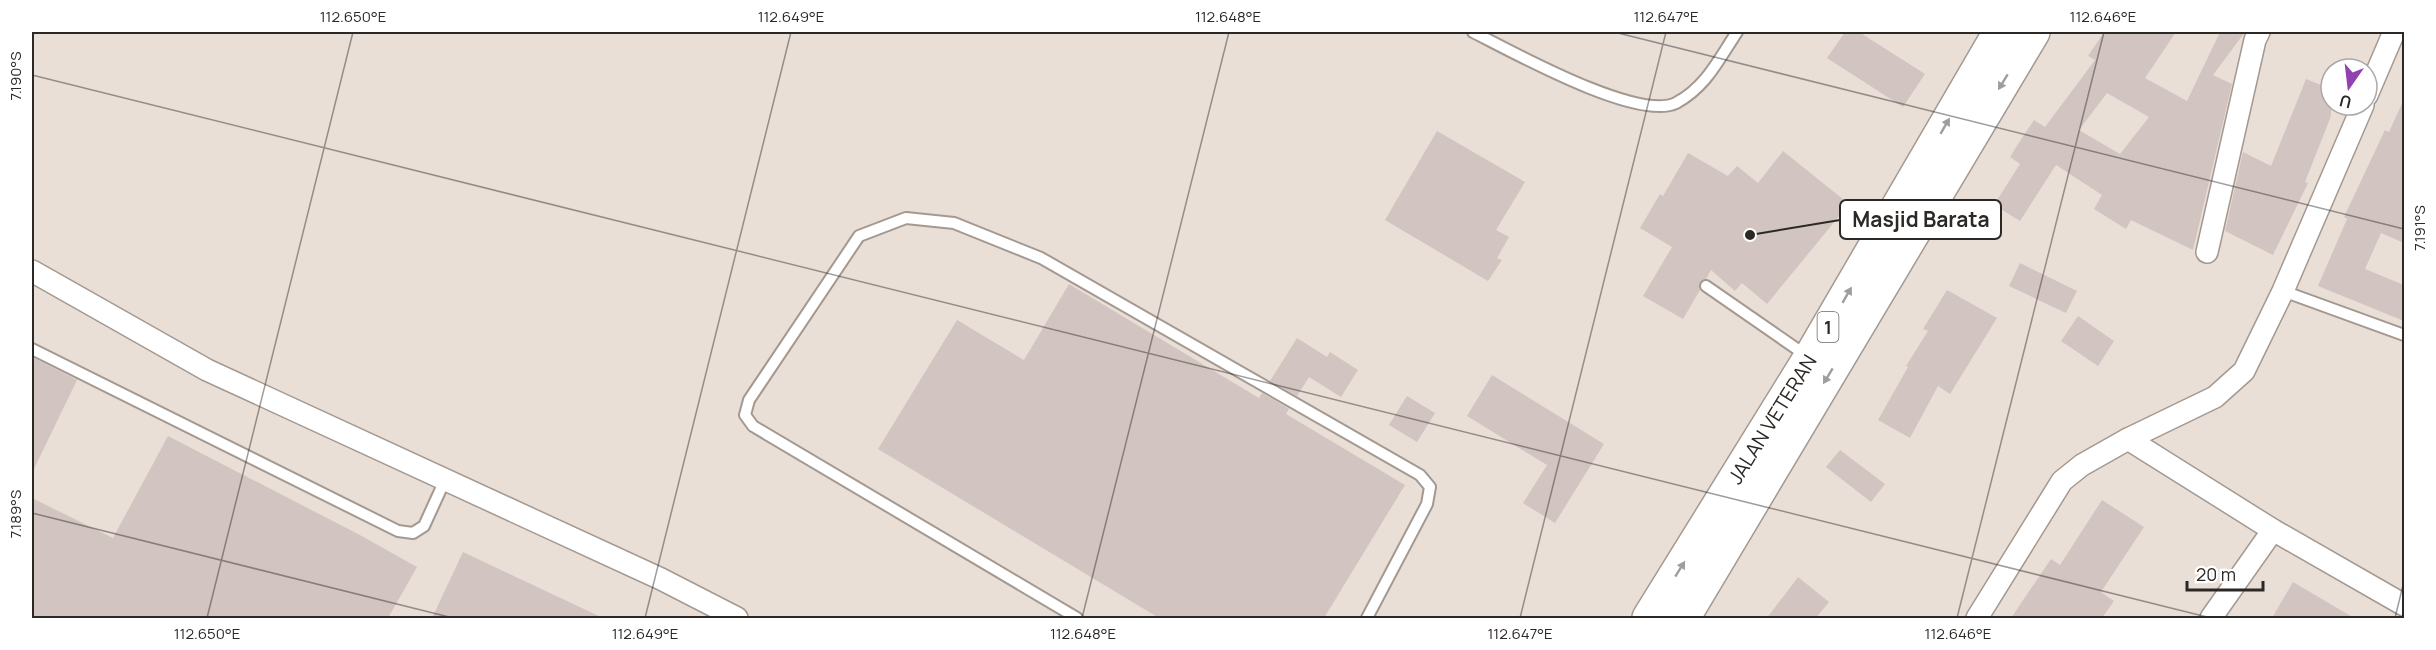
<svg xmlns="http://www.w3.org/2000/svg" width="2436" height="650" font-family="Manrope,sans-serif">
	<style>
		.building { fill: #d2c4c0; fill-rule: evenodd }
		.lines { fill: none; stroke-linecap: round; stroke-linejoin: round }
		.lane-casing { stroke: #a39991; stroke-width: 14 }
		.street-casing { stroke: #a39991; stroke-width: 24 }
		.highway-casing { stroke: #a39991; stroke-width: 36 }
		.lane { stroke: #fff; stroke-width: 10 }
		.street { stroke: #fff; stroke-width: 21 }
		.highway { stroke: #fff; stroke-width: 33 }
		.oneway { fill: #a09e9d }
		.ticks { fill: none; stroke: #2c2825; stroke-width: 1.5; stroke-opacity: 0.45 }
		.labels { text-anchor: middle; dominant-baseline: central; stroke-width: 5; stroke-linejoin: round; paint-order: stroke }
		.shield { fill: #fff; stroke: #6b6866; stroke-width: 1.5 }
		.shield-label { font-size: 18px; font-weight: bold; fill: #2c2825 }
		.street-label { font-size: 20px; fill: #2c2825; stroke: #fff }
		.leader { fill: none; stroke: #2c2825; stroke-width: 2 }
		.callout-dot { fill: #2c2825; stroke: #fff; stroke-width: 2 }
		.callout { fill: #fff; stroke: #2c2825; stroke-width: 2 }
		.callout-label { font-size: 21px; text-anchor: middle; font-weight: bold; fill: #2c2825 }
		.neatline { fill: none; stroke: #2c2825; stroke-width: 2 }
		.ticks-label { font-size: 15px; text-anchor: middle; fill: #2c2825 }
	</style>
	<rect width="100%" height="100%" fill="#eadfd7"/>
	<!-- building -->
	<g class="building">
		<path d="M1845,32h14l66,42 -22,33 -76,-49z"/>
		<path d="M2104,32h72l-31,46 42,23 33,-69h25l-32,43 19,9 -39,166 -62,-30 -5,9 -32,-20 8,-14 -46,-30 -36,56 -26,-16 26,-41 -10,-7 10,-16 14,-21 11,7 50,-67 -7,-4zM2107,93l42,24 -29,37 -41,-24z"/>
		<path d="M2306,79l25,10v27l-26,66 3,1 -35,72 -48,-24 18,-79 28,14z"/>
		<path d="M2404,99v144l-23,-10 -16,36 39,16v36l-86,-35 29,-67 -3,-2 41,-87 4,2z"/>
		<path d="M1437,131l88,51 -29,48 13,7 -12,21 5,2 -14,21 -103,-61z"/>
		<path d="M1783,151l66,53 -82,100 -25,-21 -7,8 -24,-21 -5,9 -6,3v8l-17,29 -40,-23 29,-49 -32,-19 20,-34 3,2 25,-43 40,23 9,-10 21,17z"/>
		<path d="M2020,263l57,28 -11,22 -57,-27z"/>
		<path d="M1069,284l190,114 3,-5 27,16 -3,5 119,71 -81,133h-165l-281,-169 79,-129 67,40z"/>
		<path d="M1947,290l50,28 -47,76 -12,-8 -28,52 -32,-18 30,-53 -2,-1 22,-35 -5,-2z"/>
		<path d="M2078,316l36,25 -16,25 -37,-25z"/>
		<path d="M1297,338l30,19 3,-5 28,18 -17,27 -32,-20 -12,19 -27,-15z"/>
		<path d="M32,357l45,23 -45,93z"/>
		<path d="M1492,375l112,69 -49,79 -32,-20 24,-38 -80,-49z"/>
		<path d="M1407,396l28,17 -18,29 -28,-17z"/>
		<path d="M168,436l190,98 59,33 -29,51h-356v-120l81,40z"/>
		<path d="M1840,450l45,34 -14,18 -45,-35z"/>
		<path d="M2102,500l42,27 -43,65 13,9 -12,17h-91l40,-59 9,6z"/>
		<path d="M463,552l140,66h-171z"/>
		<path d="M1798,577l31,25 -13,16h-49z"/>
		<path d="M2293,582l61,36h-82z"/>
	</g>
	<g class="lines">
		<defs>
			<g id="lane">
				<path d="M1473,32c38,19 165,90 203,71 30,-16 43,-44 61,-71"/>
				<path d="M1706,286l101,70"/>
				<path d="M2283,291l121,44"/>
				<path d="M32,349l366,182 15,2 11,-7 21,-46"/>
				<path d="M1077,618l-324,-192 -8,-11 4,-15 110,-164 47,-18 48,5 87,35 379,217 10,12 -3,17 -60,114"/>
			</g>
			<g id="street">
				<path d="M2367,95l27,-63"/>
				<path d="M2207,252l48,-212 4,-8"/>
				<path d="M32,271l175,99 454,209 76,39"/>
				<path d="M2128,439l145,91 131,75"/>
				<path d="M1977,618l85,-137 20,-16 46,-26 87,-42 29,-26 39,-80 80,-186"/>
				<path d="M2211,618l62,-88"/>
			</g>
			<g id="highway">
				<path d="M1649,618l161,-260 190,-326"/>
				<path d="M1683,618l350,-586"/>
			</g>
		</defs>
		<!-- lane casing -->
		<use href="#lane" class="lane-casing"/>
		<!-- street casing -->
		<use href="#street" class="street-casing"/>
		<!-- highway casing -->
		<use href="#highway" class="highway-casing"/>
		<!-- lane -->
		<use href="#lane" class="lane"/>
		<!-- street -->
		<use href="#street" class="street"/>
		<!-- highway -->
		<use href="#highway" class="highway"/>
	</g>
	<!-- one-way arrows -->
	<defs><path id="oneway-solid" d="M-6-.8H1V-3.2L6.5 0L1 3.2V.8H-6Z" transform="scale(1.5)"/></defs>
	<g class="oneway">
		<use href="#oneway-solid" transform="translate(2003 82) rotate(121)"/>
		<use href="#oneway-solid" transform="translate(1945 126) rotate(-60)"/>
		<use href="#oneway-solid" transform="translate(1847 295) rotate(-60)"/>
		<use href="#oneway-solid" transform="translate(1828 376) rotate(121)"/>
		<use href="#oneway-solid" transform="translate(1680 569) rotate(-58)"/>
	</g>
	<!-- ticks -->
	<path class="ticks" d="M1614,32l790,197M32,75l2179,543M32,513l421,105M207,618l146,-586M645,618l146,-586M1082,618l147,-586M1520,618l146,-586M1957,618l147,-586M2395,618l9,-37"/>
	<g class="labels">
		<!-- shield labels -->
		<rect class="shield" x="1817.5" y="312" width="21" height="30" rx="4.5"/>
		<g class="shield-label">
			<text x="1828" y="327">1</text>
		</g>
		<!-- street labels -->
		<g class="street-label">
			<text transform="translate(1772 419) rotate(-58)">JALAN VETERAN</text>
		</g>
	</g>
	<!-- callouts -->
	<path class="leader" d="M1750 235L1840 220"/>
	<circle class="callout-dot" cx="1750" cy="235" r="6"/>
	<rect class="callout" x="1840" y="200" width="161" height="39" rx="6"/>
	<g class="callout-label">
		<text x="1921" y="227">Masjid Barata</text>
	</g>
	<!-- border -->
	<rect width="2436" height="650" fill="none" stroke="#ffffff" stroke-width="66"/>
	<!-- north arrow -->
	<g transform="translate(2349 87) rotate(194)"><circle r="28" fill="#ffffff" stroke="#aba9a8" stroke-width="1.5"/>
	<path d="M0-4.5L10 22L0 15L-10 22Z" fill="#9241b0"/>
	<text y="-9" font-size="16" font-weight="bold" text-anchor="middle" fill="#2c2825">U</text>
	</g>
	<!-- scale -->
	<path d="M2187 581v9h76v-9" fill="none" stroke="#2c2825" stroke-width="3"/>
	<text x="2196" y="581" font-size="18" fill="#2c2825" stroke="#ffffff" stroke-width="4.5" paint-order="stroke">20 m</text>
	<rect x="33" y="33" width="2370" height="584" class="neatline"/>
	<g class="ticks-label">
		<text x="353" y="22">112.650°E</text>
		<text x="791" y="22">112.649°E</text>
		<text x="1228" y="22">112.648°E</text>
		<text x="1666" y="22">112.647°E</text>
		<text x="2103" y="22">112.646°E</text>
		<text transform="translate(16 76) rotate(-90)" y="5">7.190°S</text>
		<text transform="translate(2420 228) rotate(-90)" y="5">7.191°S</text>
		<text transform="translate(16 514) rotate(-90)" y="5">7.189°S</text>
		<text x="207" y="639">112.650°E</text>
		<text x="645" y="639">112.649°E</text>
		<text x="1083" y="639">112.648°E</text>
		<text x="1520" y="639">112.647°E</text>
		<text x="1958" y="639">112.646°E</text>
	</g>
</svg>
